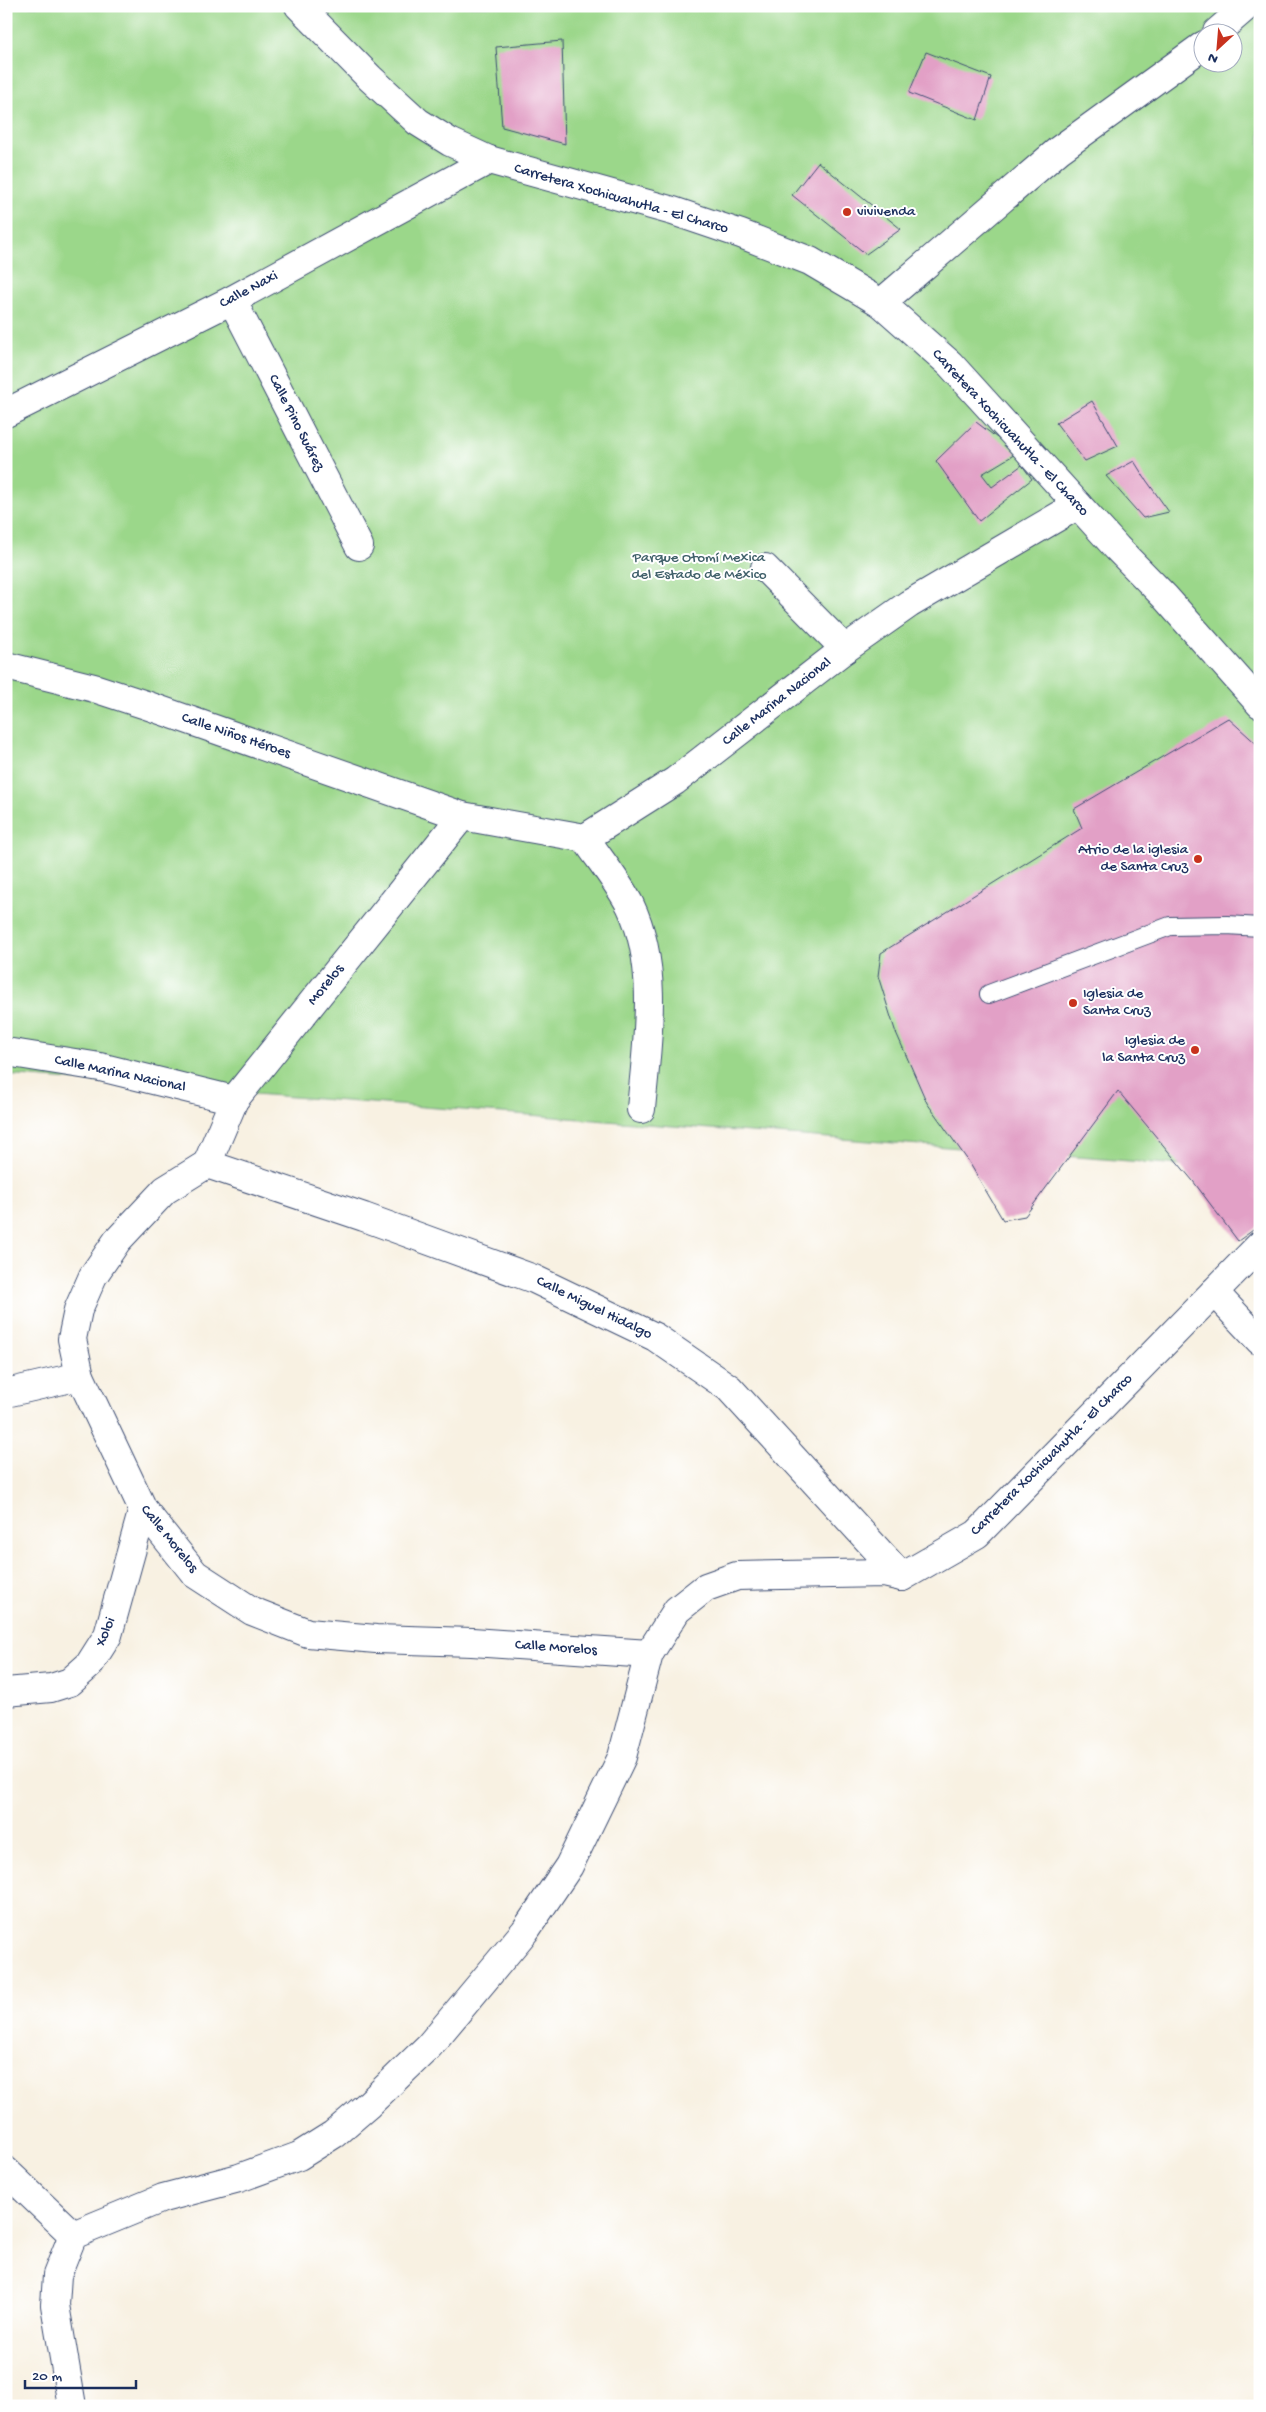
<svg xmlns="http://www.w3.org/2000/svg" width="1266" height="2412" font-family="'Gochi Hand',sans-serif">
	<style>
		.green { fill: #9bd78a; stroke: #5b8374; fill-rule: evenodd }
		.building { fill: #e2a0c6 }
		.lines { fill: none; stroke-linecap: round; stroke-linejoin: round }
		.service-casing { stroke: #3c4c72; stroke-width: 20 }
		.minor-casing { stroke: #3c4c72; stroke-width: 30 }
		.secondary-casing { stroke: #3c4c72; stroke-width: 30 }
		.service { stroke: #fff; stroke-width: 18 }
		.minor { stroke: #fff; stroke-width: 28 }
		.secondary { stroke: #fff; stroke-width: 28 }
		.poi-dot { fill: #c8321e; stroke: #fff; stroke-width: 2 }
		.labels { text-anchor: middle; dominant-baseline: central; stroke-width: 4; stroke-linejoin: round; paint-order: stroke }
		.street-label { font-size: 15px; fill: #1b2f5e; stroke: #fff }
		.poi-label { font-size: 15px; fill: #1b2f5e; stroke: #fff; text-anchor: start }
		.park-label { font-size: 15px; fill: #41616b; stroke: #fff }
	</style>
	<rect width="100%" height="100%" fill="#fff"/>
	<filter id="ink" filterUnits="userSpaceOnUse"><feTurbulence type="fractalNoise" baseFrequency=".02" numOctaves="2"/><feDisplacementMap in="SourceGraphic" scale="10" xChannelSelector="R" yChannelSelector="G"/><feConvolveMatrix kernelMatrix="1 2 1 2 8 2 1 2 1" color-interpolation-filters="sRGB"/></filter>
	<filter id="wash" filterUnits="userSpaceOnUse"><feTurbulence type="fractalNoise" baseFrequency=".0096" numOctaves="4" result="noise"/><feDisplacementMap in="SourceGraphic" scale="20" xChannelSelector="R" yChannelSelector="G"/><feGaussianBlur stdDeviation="1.12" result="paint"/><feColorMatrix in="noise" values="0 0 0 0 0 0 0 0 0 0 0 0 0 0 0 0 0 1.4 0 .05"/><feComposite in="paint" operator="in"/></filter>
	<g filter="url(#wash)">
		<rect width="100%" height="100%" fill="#f8f1e2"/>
		<!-- green -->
		<path class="green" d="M6,6h1254v1165l-1254,-96zM1204,32h30v30h-30z"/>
		<g id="blocks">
			<!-- building -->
			<g class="building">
				<path d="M562,41l3,103 -63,-17 -6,-80z"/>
				<path d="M926,52l65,25 -14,43 -68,-27z"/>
				<path d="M818,162l83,67 -35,25 -74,-59z"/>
				<path d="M1092,401l26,45 -33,15 -29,-38z"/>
				<path d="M976,422l41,31 -35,21 10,13 30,-22 10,14 -53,42 -43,-60z"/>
				<path d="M1134,461l10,16 25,35 -26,6 -37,-42z"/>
				<path d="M1228,718l32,29v478l-22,16 -45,-60 -75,-90 -93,125 -22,4 -34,-58 -42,-59 -32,-73 -17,-54 3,-23 201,-125 -8,-19z"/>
			</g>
		</g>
	</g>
	<g filter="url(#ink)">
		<use href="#blocks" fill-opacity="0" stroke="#3c4c72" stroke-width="1"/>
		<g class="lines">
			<defs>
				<path id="service" d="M989,994l181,-68 57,-1 33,2"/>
				<g id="minor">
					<path d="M1217,32l30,-26"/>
					<path d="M232,300l127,246"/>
					<path d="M881,303l178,-153 145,-105"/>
					<path d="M6,413l226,-113 257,-140"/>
					<path d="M765,568l80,81"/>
					<path d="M6,666l88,22 52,17 316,111 123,22 90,-57 170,-132 64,-45 169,-99"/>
					<path d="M585,838c15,22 33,44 45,67 30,62 17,138 11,204"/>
					<path d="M6,1052l94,15 134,33"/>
					<path d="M207,1164l-42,26 -48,51 -24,35 -15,34 -6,29 8,37 63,133 52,65 57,37 56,22 68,6 96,3 177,12"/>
					<path d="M207,1164l157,53 170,62 121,58 74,51 173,189"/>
					<path d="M207,1164l27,-64 228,-284"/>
					<path d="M1214,1292l46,49"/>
					<path d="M6,1393l74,-17"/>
					<path d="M6,1692l45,-4 19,-6 19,-17 19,-30 35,-126"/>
					<path d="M6,2171l67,64"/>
				</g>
				<g id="secondary">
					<path d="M299,6l71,72 48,44 32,20 39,18 184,51 68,23 69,27 71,42 69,61 167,184 48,49 95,107"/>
					<path d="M72,2406l-17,-101 2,-30 16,-40 90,-37 76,-20 60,-22 35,-22 35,-30 60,-58 96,-115 44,-65 53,-109 27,-103 28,-44 29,-23 31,-11 147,-3 18,4 75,-43 283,-289"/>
				</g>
			</defs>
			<!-- service casing -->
			<use href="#service" class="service-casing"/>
			<!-- minor casing -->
			<use href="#minor" class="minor-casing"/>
			<!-- secondary casing -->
			<use href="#secondary" class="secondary-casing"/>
			<!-- service -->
			<use href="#service" class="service"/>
			<!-- minor -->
			<use href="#minor" class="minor"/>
			<!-- secondary -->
			<use href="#secondary" class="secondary"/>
		</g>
	</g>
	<!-- markers -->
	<g class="poi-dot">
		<circle cx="847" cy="212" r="5"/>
		<circle cx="1198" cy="859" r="5"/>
		<circle cx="1073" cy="1003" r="5"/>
		<circle cx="1195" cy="1050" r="5"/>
	</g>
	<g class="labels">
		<!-- street labels -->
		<g class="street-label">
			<text transform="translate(621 199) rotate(16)">Carretera Xochicuahutla - El Charco</text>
			<text transform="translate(249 290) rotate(-28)">Calle Naxi</text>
			<text transform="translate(296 423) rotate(63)">Calle Pino Suárez</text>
			<text transform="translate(1010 433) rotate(47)">Carretera Xochicuahutla - El Charco</text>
			<text transform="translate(777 702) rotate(-38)">Calle Marina Nacional</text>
			<text transform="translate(236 736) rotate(19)">Calle Niños Héroes</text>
			<text transform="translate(326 985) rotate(-51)">Morelos</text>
			<text transform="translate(120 1074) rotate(12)">Calle Marina Nacional</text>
			<text transform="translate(594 1308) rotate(26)">Calle Miguel Hidalgo</text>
			<text transform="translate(1052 1455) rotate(-45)">Carretera Xochicuahutla - El Charco</text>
			<text transform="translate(169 1539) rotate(51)">Calle Morelos</text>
			<text transform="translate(106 1632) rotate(-67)">Xoloi</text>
			<text transform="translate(556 1648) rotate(4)">Calle Morelos</text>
		</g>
		<!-- poi labels -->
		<g class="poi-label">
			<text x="857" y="212">vivivenda</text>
			<text x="1188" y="850" text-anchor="end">Atrio de la iglesia<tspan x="1188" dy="17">de Santa Cruz</tspan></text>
			<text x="1083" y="994">Iglesia de<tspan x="1083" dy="17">Santa Cruz</tspan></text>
			<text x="1185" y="1041" text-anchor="end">Iglesia de<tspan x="1185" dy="17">la Santa Cruz</tspan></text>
		</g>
		<!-- park labels -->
		<g class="park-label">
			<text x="699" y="558">Parque Otomí Mexica<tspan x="699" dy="17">del Estado de México</tspan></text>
		</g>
	</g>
	<!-- margin -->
	<rect width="1266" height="2412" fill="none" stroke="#fff" stroke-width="25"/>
	<!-- north arrow -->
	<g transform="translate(1218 48) rotate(206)"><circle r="24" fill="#ffffff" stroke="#a4acbf"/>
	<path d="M0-4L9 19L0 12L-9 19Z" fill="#c8321e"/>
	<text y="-8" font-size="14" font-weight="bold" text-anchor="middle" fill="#1b2f5e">N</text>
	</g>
	<!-- scale -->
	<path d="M25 2380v8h111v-8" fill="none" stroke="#1b2f5e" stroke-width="2.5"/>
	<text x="32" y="2380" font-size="15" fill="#1b2f5e" stroke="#ffffff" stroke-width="4" paint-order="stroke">20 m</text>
</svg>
